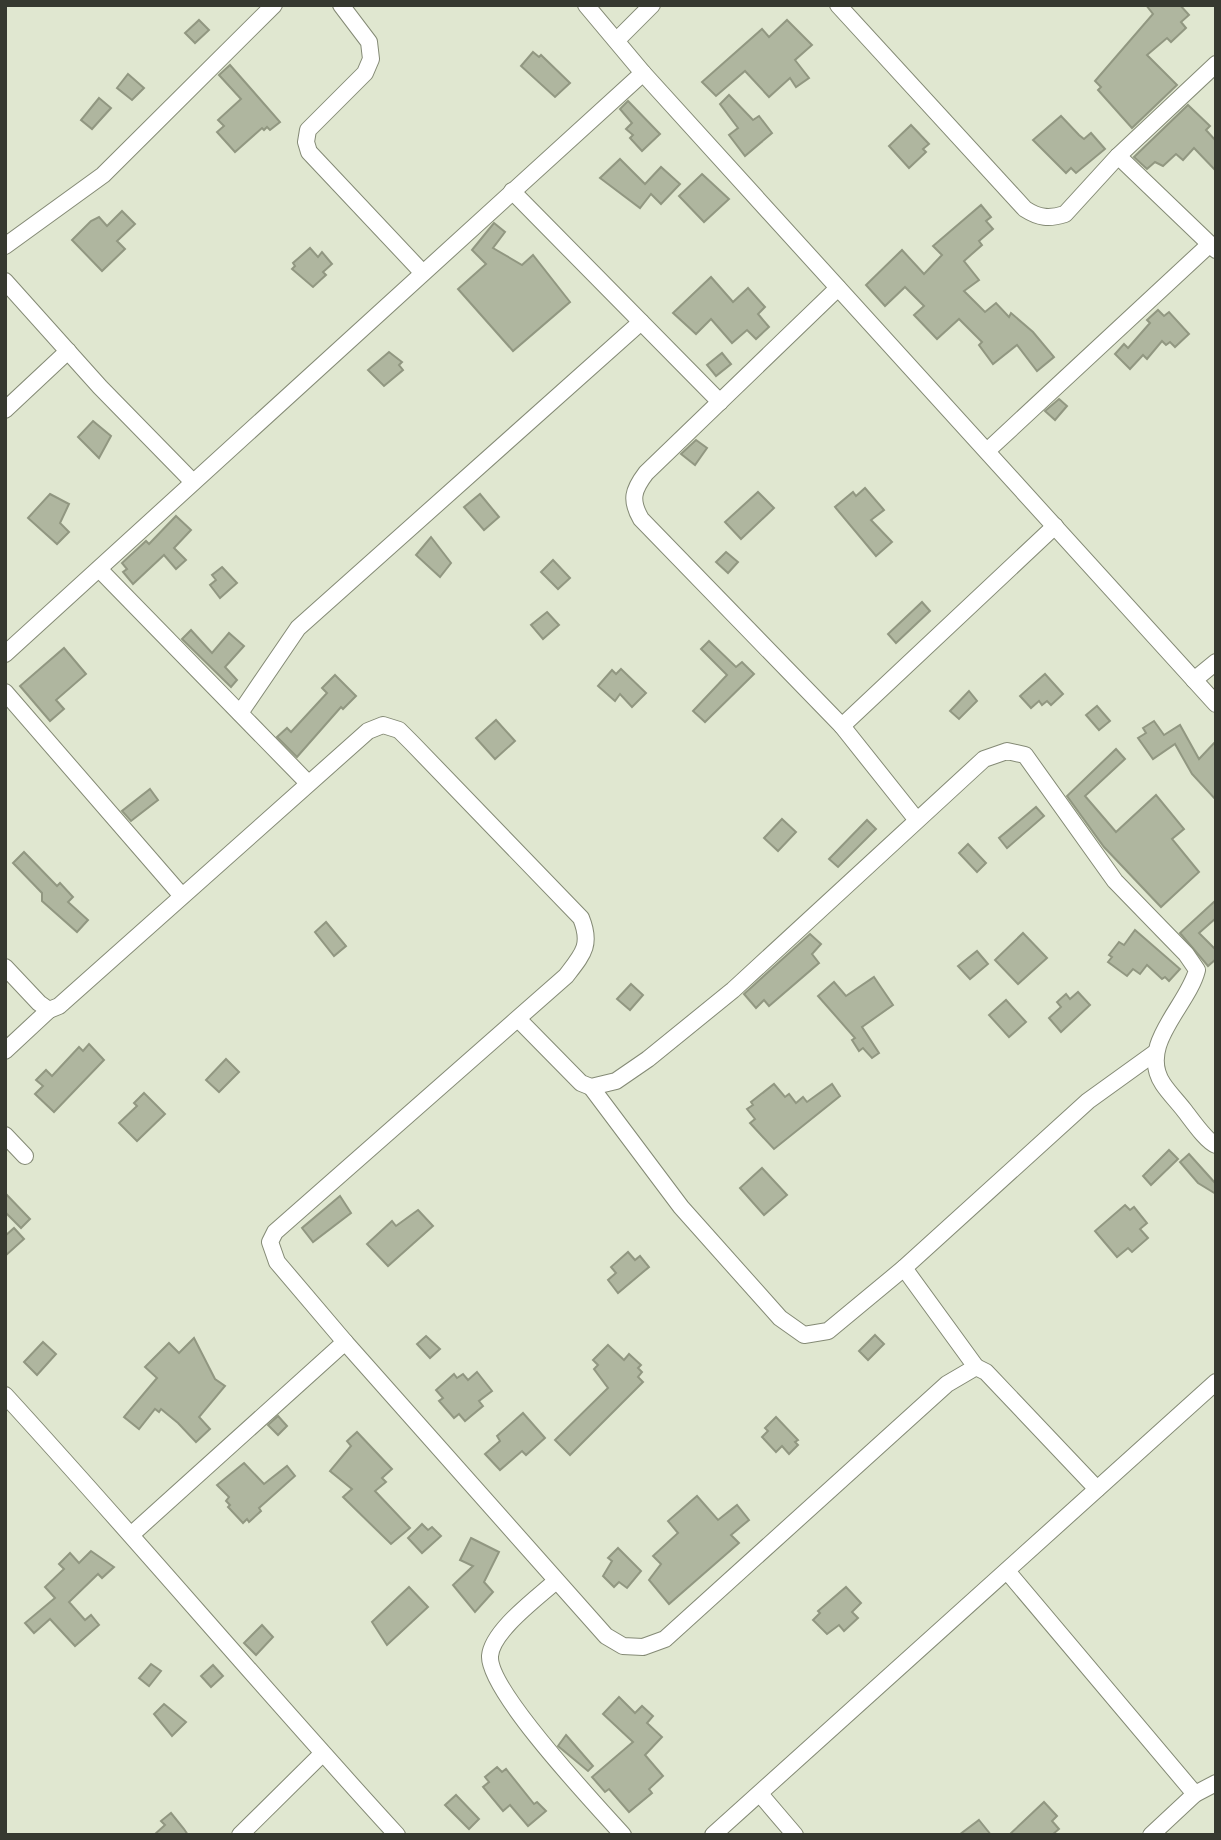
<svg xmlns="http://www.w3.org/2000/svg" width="1221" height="1840" font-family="Roboto,sans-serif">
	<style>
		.building { fill: #afb69f; stroke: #919781; stroke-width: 2 }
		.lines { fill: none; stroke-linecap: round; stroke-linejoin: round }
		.street-casing { stroke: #848a75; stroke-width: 18 }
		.street { stroke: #fff; stroke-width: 16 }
	</style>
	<rect width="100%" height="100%" fill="#e0e7d0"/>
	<!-- building -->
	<g class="building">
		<path d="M1146,5h34l9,10 -8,7 5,6 -15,14 -4,-4 -20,17 30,30 -45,43 -34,-38 3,-3 -6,-6 58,-67z"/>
		<path d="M199,20l10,10 -14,13 -10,-10z"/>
		<path d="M787,20l25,25 -17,15 14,18 -13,9 -6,-9 -21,19 -24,-26 -29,25 -14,-14 60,-53 7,8z"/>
		<path d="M533,52l6,5 2,-2 29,28 -15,14 -34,-31z"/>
		<path d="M230,65l50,57 -10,8 -3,-3 -3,3 -2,-2 -27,24 -18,-20 7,-6 -6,-6 23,-21 -22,-24z"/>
		<path d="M128,74l16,14 -12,12 -15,-12z"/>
		<path d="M729,95l24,25 6,-4 13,17 -27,23 -16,-21 9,-7 -18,-24z"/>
		<path d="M99,98l12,10 -19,21 -11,-9z"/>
		<path d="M628,101l32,33 -18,17 -12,-13 3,-3 -7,-6 6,-6 -12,-14z"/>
		<path d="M1188,105l22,21 -4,4 10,11v30l-22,-23 -11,12 -7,-6 -13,12 -8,-4 -8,7 -13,-12z"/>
		<path d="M1061,116l18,19 5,4 7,-6 14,16 -29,24 -5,-5 -5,5 -33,-33z"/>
		<path d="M911,125l18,19 -6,5 3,3 -17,16 -20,-22z"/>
		<path d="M620,159l25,25 16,-17 19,17 -19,20 -10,-10 -11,14 -40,-30z"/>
		<path d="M702,174l27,25 -25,23 -25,-26z"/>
		<path d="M981,205l10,12 -5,4 7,8 -14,12 3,4 -18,16 15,19 -15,11 21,21 11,-9 13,14 2,-4 22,19 21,25 -17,14 -20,-26 -24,19 -14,-19 3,-3 -23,-23 -22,20 -23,-24 10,-9 -19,-19 -20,19 -19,-21 36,-35 22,24 18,-19 -9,-9z"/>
		<path d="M122,211l13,13 -18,17 8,8 -23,22 -30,-31 19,-19 8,-4 8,9z"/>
		<path d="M494,223l11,9 -12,16 29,17 11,-10 37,47 -57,49 -55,-62 28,-25 -14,-14z"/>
		<path d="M310,248l8,9 4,-5 10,12 -9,8 3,3 -13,12 -21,-18 3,-3 -2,-3z"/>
		<path d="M711,277l22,25 15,-14 17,19 -7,7 11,13 -13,12 -9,-9 -15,13 -21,-24 -15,15 -23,-21z"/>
		<path d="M1158,310l6,6 5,-4 20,22 -14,13 -5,-5 -4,3 -4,-4 -15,18 -4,-4 -13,14 -15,-15 9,-10 4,4 22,-25 -3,-3z"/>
		<path d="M389,352l13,10 -3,3 4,5 -19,16 -16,-16z"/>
		<path d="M722,353l9,11 -15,12 -9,-11z"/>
		<path d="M1059,399l8,7 -12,14 -10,-9z"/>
		<path d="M93,421l18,15 -12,22 -21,-21z"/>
		<path d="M696,440l11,8 -12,17 -14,-11z"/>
		<path d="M865,488l19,22 -13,10 21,22 -16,14 -41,-49 18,-15 3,4z"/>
		<path d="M758,492l16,16 -33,31 -16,-17z"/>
		<path d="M50,494l19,10 -9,19 9,9 -12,12 -29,-26z"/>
		<path d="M480,494l19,23 -15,13 -20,-23z"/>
		<path d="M176,516l15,14 -17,18 12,12 -10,9 -12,-14 -31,29 -10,-12 4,-3 -5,-6 24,-22 3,3z"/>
		<path d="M431,537l20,26 -11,14 -24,-22z"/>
		<path d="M726,552l12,10 -10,11 -12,-11z"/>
		<path d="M553,560l17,18 -12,11 -17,-17z"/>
		<path d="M222,567l15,16 -17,15 -10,-13 6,-5 -4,-5z"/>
		<path d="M922,602l8,9 -34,32 -8,-9z"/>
		<path d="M547,612l12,13 -16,14 -12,-14z"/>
		<path d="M191,630l21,23 17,-20 15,13 -19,21 12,13 -6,7 -49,-48z"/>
		<path d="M709,641l27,26 6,-5 12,12 -49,48 -12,-11 34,-36 -26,-26z"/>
		<path d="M64,648l22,26 -30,26 8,9 -14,12 -30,-35z"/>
		<path d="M621,669l25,24 -14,14 -12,-13 -5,7 -17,-15 14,-16 4,4z"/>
		<path d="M1045,674l18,20 -12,11 -4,-4 -5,4 -3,-4 -8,7 -11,-12z"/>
		<path d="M335,675l21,21 -13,13 -2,-2 -44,50 -20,-20 10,-9 4,4 36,-39 -5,-5z"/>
		<path d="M969,691l8,10 -18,18 -9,-8z"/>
		<path d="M1097,706l13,15 -11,9 -13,-15z"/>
		<path d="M496,720l19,21 -20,18 -19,-21z"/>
		<path d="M1154,721l10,14 16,-10 19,34 17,-18v59l-24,-26 -17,-30 -22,15 -15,-21 8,-5 -3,-5z"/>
		<path d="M1116,749l9,10 -40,37 31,36 40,-37 28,34 -12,10 27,33 -38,35 -57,-60 -37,-51z"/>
		<path d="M150,789l8,11 -27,21 -9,-10z"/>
		<path d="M1036,807l8,9 -37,32 -8,-10z"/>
		<path d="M782,819l14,13 -18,19 -14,-13z"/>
		<path d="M867,820l9,9 -38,38 -9,-8z"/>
		<path d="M968,844l18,19 -9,9 -18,-19z"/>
		<path d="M24,852l33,34 3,-3 13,14 -5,5 20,18 -11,12 -35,-31v-8l-29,-30z"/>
		<path d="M1216,900v18l-17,15 17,17v9l-8,7 -28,-33z"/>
		<path d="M326,922l20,24 -12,10 -19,-24z"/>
		<path d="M1135,930l45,39 -11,12 -4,-4 -3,2 -15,-14 -7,9 -7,-5 -6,7 -19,-14 4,-5 -3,-2 10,-13 5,3z"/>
		<path d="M1023,933l24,25 -29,26 -23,-24z"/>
		<path d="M810,934l11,10 -9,10 7,9 -50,43 -5,-6 -8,8 -12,-14z"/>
		<path d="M977,951l11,13 -18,15 -12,-13z"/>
		<path d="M874,977l19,28 -31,22 17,26 -7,5 -9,-10 -4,3 -7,-11 3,-2 -37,-42 16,-14 12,14z"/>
		<path d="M631,984l12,11 -13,15 -13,-11z"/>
		<path d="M1078,992l12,13 -29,27 -12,-14 12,-11 -4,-5 9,-8 4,5z"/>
		<path d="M1006,1000l20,22 -17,15 -20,-22z"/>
		<path d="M89,1044l15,16 -50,52 -19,-18 8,-8 -7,-6 10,-10 6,6 27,-29 4,4z"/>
		<path d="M226,1059l13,13 -20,20 -13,-12z"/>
		<path d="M774,1084l11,13 4,-3 7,9 7,-6 4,5 25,-18 8,12 -66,53 -24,-26 5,-4 -8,-10 6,-4 -2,-3z"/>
		<path d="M144,1093l21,21 -28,27 -18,-18 18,-17 -3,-3z"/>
		<path d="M1169,1150l9,9 -27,26 -8,-9z"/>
		<path d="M1189,1154l27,30v10l-18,-11 -18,-21z"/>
		<path d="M762,1168l25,27 -23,20 -24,-27z"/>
		<path d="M5,1193l25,26 -9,9 -16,-16z"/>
		<path d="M340,1196l11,17 -38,29 -11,-14z"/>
		<path d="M1125,1205l5,5 4,-3 13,16 -7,6 8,9 -16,14 -4,-4 -11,9 -22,-26z"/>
		<path d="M418,1210l15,16 -45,40 -21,-22 25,-23 4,5z"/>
		<path d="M14,1228l10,11 -19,17v-20z"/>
		<path d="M628,1252l7,8 5,-4 9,11 -31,26 -10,-13 8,-7 -5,-6z"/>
		<path d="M875,1335l9,9 -16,16 -9,-9z"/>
		<path d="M426,1336l14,13 -10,9 -13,-14z"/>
		<path d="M194,1338l21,41 10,7 -26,31 11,12 -14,13 -18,-19 -17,-14 -2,3 -4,-3 -16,20 -15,-12 33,-39 -12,-11 24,-24 10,10z"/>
		<path d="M43,1342l13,12 -19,21 -13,-13z"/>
		<path d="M608,1345l16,15 5,-6 12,11 -3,3 4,4 -4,5 5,5 -73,73 -15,-15 53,-52 -14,-19 4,-4 -5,-5z"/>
		<path d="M477,1372l15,19 -13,10 4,5 -18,15 -6,-7 -5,4 -15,-17 4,-3 -7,-8 18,-16 3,4 6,-4 5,6z"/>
		<path d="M523,1413l22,25 -19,17 -4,-4 -22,19 -15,-16 15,-13 -3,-5z"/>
		<path d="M278,1416l9,10 -9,9 -10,-10z"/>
		<path d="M776,1417l22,23 -3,2 3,3 -9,9 -7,-8 -6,6 -14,-15 6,-6 -3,-3z"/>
		<path d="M357,1432l35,37 -10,9 4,4 -11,9 35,37 -19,16 -48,-47 9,-8 -22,-18 21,-25 -4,-5z"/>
		<path d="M244,1463l20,21 23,-18 8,10 -36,32 2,3 -12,11 -2,-3 -4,4 -15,-16 2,-2 -4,-4 3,-4 -12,-12z"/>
		<path d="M697,1496l21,24 19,-15 12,15 -18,15 8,8 -70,61 -20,-24 12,-16 -8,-8 25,-23 -10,-12z"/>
		<path d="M422,1524l6,6 4,-3 9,9 -19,17 -14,-15z"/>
		<path d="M471,1538l28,14 -15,30 9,10 -18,20 -22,-27 20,-19 -13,-6z"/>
		<path d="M618,1548l23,23 -14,17 -8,-6 -5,5 -11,-11 9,-15 -4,-3z"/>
		<path d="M91,1551l23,16 -12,11 -4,-4 -29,28 16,18 6,-5 8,10 -24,21 -25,-27 -16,14 -9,-10 30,-25 -10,-11 19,-18 -5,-5 11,-11 9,10z"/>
		<path d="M409,1587l19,20 -41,38 -15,-23z"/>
		<path d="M846,1587l15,16 -9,9 6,6 -14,13 -5,-6 -12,9 -14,-14 7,-7 -2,-2z"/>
		<path d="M262,1625l11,12 -17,18 -12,-12z"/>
		<path d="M151,1664l10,7 -12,15 -10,-8z"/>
		<path d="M213,1665l10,11 -12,11 -10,-11z"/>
		<path d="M619,1697l16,16 7,-7 11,10 -6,7 15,14 -17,18 18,21 -14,13 3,4 -23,19 -20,-23 -4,3 -13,-15 41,-35 -30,-28z"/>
		<path d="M164,1704l22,18 -14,14 -18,-22z"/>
		<path d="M566,1735l27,31 -5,5 -30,-25z"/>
		<path d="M497,1767l5,5 4,-3 28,35 3,-2 9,9 -18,15 -18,-21 -7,6 -20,-24 6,-5 -4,-5z"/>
		<path d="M456,1795l23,24 -10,10 -24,-24z"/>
		<path d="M1044,1802l13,14 -5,5 7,8 -7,6h-43z"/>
		<path d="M171,1813l13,16 4,6h-34l11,-10 -4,-4z"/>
		<path d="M979,1820l12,15h-32z"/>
	</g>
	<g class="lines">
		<defs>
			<g id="street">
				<path d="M341,5l28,37 2,17 -6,14 -57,57 -2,12 3,10 113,120"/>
				<path d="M586,5l57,68 573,631"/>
				<path d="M838,5l187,204c14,9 24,10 40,5l53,-58 98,-92"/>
				<path d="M617,40l35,-35"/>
				<path d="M1118,156l98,94"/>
				<path d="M512,191l208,211"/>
				<path d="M5,246l98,-71 171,-170"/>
				<path d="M5,281l95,106 93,95"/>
				<path d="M838,288l-192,185c-13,17 -16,27 -5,46l201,207"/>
				<path d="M5,410l63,-59"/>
				<path d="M987,451l223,-207"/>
				<path d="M99,569l208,213"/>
				<path d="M5,654l638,-581"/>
				<path d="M1194,680l22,-18"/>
				<path d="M5,692l177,204"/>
				<path d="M240,713l58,-85 343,-306"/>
				<path d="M916,819l-74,-93 213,-200"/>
				<path d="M5,967l34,36 10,7 10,-4 309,-275 15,-6 16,5 13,13 169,175c11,27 2,36 -15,58l-291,256 -5,10 7,20 68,80"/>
				<path d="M518,1019l63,64 10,4 25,-6 32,-22 85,-69 251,-231 23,-8 18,4 90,126 71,73 11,16c-9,36 -60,75 -34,114 6,9 14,17 21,26 8,10 22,31 32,35"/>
				<path d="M5,1051l44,-41"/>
				<path d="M591,1087l90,120 99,111 24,17 24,-4 76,-63 184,-167 68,-49"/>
				<path d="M5,1135l20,21"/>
				<path d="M904,1268l72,99"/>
				<path d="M5,1395c133,145 259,295 392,440"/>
				<path d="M132,1534l213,-192 261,294 17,10 20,1 22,-8 282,-255 29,-17 10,5 111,117"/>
				<path d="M1007,1571l188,223"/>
				<path d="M556,1581c-19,17 -64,50 -66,75 -2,35 107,150 133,179"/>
				<path d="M760,1794l35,41"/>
				<path d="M240,1835l82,-81"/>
				<path d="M713,1835l503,-453"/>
				<path d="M1151,1835l44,-41 21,-11"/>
			</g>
		</defs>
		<!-- street casing -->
		<use href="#street" class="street-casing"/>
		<!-- street -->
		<use href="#street" class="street"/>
	</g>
	<!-- border -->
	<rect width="1221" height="1840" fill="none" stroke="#363930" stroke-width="14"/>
</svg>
